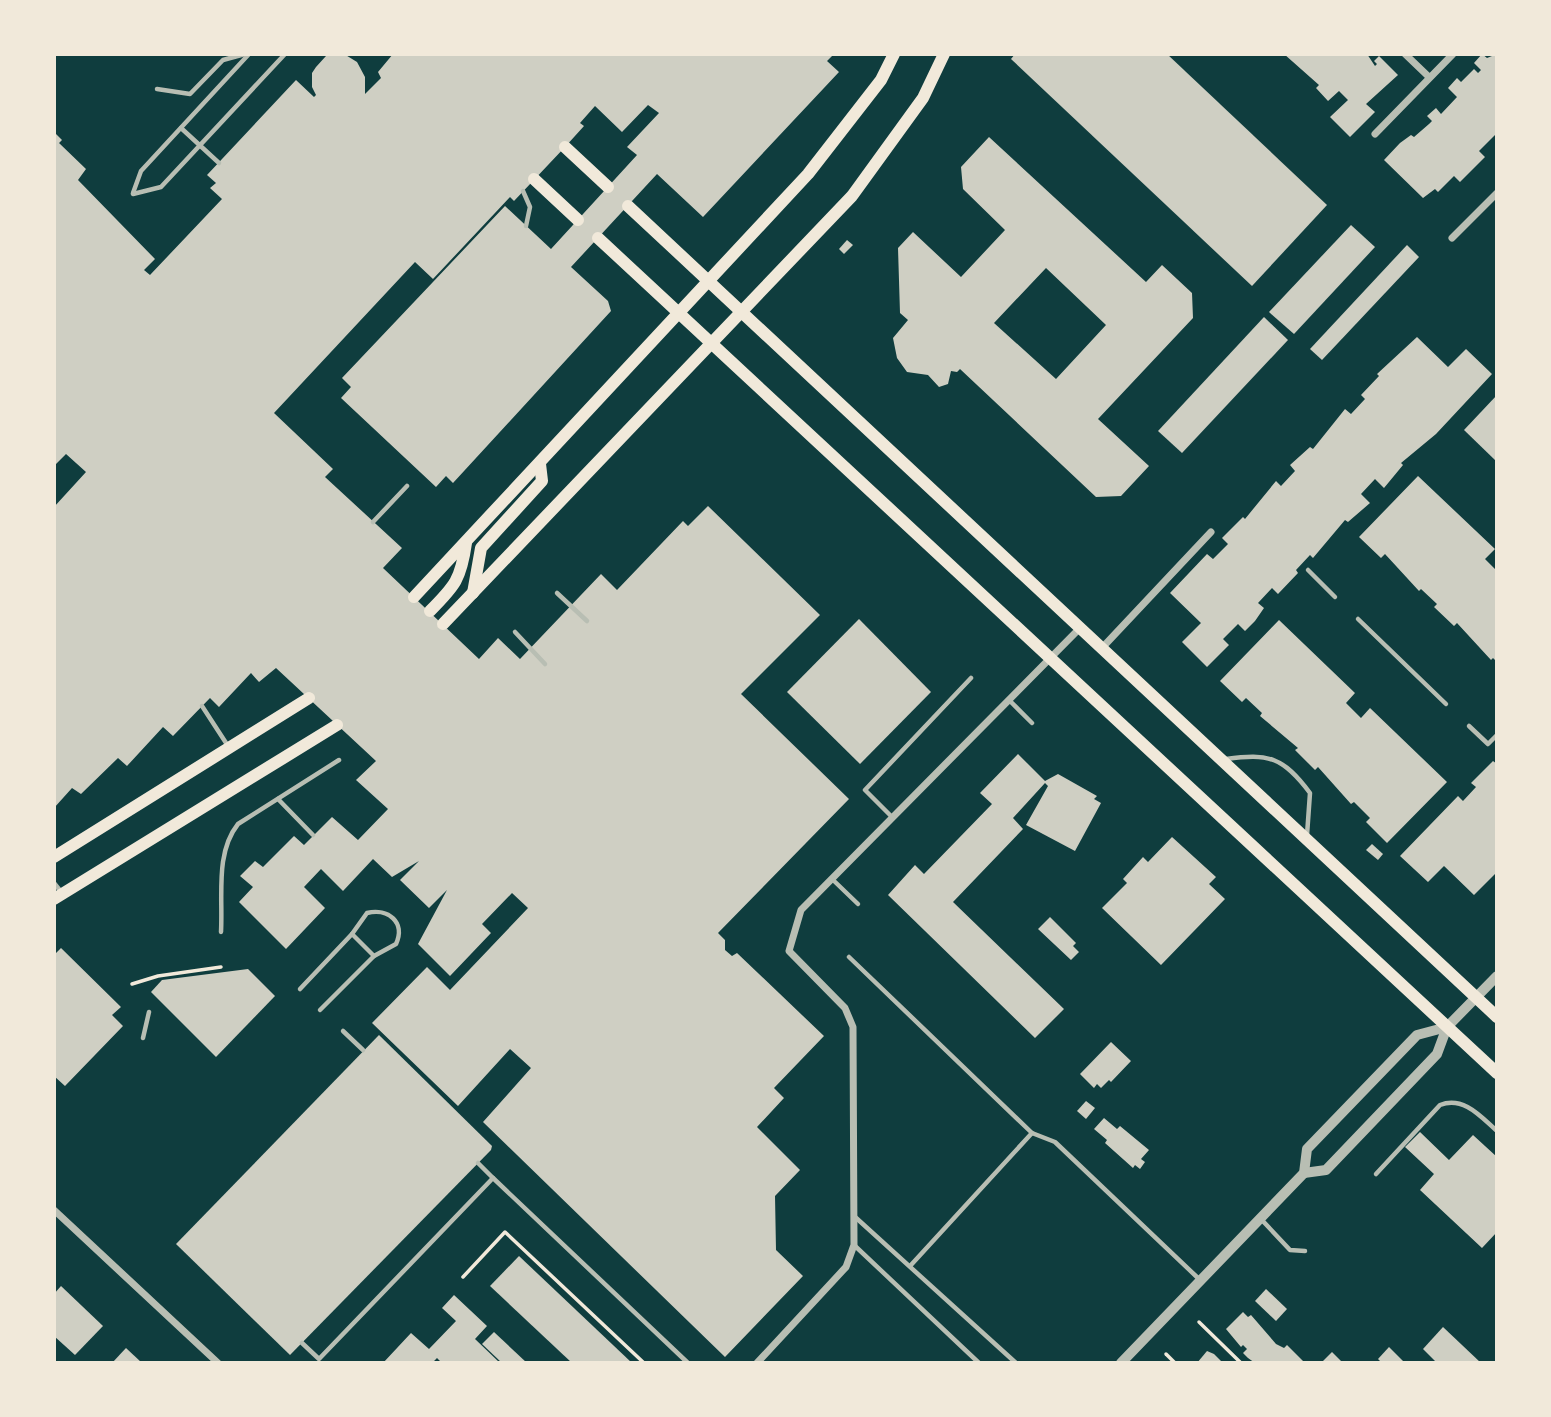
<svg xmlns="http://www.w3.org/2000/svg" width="1551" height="1417" font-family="'Asap Condensed',sans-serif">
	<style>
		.building { fill: #cfcfc3; fill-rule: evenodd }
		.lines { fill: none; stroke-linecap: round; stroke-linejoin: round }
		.path { stroke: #f1e9da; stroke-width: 3.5 }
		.service { stroke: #b8beb3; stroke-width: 4.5 }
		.minor { stroke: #b8beb3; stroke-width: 7 }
		.tertiary { stroke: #b8beb3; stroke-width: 10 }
		.primary { stroke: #f1e9da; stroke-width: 12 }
	</style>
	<rect width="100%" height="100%" fill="#0f3d3e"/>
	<!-- building -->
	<g class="building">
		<path d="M344,54l13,8 8,15v17l16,-16 -3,-6 15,-18h441l-7,7 12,11 -136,145 -46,-43 -86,93 37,34 3,10 -158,172 -7,-7 -10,11 -95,-89 10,-11 -9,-9 163,-172 46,43 86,-94 -10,-8 32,-34 -11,-8 -26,27 -27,-26 -15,17 4,3 -19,21 -51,54 -4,-4 -77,82 -18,-17 -141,151 59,56 -8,8 77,71 -19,20 96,91 19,-21 22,21 81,-85 16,16 66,-69 5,5 20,-20 112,109 -79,79 108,105 -131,134 7,7v10l7,6 5,-3 87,83 -50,52 10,10 -27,29 43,43 -25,26 1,54 27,26 -78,81 -242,-235 48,-54 -21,-19 -52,57 -86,-83 55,-56 23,23 78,-82 -16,-15 -30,31 9,9 -41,43 -32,-32 29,-54 -18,18 -29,-28 19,-19 -27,16 -19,-18 -30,32 -22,-22 -17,18 21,21 -39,41 -47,-47 14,-15 -13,-11 15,-15 8,6 31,-31 10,9 28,-28 26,23 30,-31 -32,-29 20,-19 -100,-93 -17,14 -8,-9 -32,34 -9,-9 -37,38 -10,-9 -36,39 -9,-8 -37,36 -9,-6 -18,20v-301l32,-35 -20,-18 -12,12v-334l8,8 -3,3 27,26 -8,11 77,79 -11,11 6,5 72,-76 -12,-11 6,-5 -9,-8 89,-95 18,17 2,-2 -4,-8v-14l4,-6 10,-11z"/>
		<path d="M1015,54h152l160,151 -75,81 -241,-227z"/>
		<path d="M1284,54h83l8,12 2,-2 -3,-3 5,-5 19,19 -32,29 9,8 -25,25 -20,-20 18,-17 -9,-9 -11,10 -12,-13 3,-3z"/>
		<path d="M1482,54l5,4 10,-4v79l-18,18 6,6 -25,25 -6,-6 -16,16 -3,-3 -12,9 -39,-38 16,-17 11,-8 3,2 15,-13 3,-3 -5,-5 9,-8 5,6 16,-17 -9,-9 9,-10 4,4 13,-13 4,4 3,-3 -7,-7z"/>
		<path d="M989,137l157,145 16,-17 30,28 1,25 -95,101 51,47 -28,30 -25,1 -136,-128 -3,3 -6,-1 -3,13 -9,3 -11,-12 -21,-3 -10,-14 -4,-20 15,-18 -8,-7 -2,-65 15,-16 48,45 44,-47 -42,-41 -2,-22zM1046,268l60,57 -50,54 -62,-56z"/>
		<path d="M1351,225l24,22 -81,87 -25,-22z"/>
		<path d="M847,240l6,5 -9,9 -5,-5z"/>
		<path d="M1407,245l12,12 -97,103 -12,-11z"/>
		<path d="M1264,317l24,23 -106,113 -24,-22z"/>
		<path d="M1417,337l31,30 18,-18 26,25 -56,60 -35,29 2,2 -19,23 -9,-9 -14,15 9,9 -22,19 -3,-2 -32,38 -3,-3 -14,15 2,3 -20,21 -6,-6 -14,15 6,5 -9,13 -10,10 -7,-7 -15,15 6,6 -22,22 -25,-25 19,-19 -31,-30 37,-39 6,5 15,-15 -6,-6 21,-21 2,2 31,-38 5,5 14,-15 -5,-6 20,-18 3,2 32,-40 6,5 14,-15 -4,-4 18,-19 -2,-2z"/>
		<path d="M1497,395v67l-33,-32z"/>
		<path d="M1418,476l77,73 -10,10 12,12v91l-4,-4 -2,2 -34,-37 -3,3 -20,-19 3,-3 -16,-15 -2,2 -34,-37 -4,4 -22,-21z"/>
		<path d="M859,619l72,73 -71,72 -73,-72z"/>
		<path d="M1279,620l76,73 -9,10 15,15 9,-10 77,74 -60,61 -21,-21 4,-4 -16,-16 -3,2 -33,-37 -3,3 -20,-20 3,-2 -38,-32 2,-3 -16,-15 -4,4 -22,-21z"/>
		<path d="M1018,754l27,27 13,-7 39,22 -3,3 7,4 -26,48 -49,-26 22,-39 -3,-3 -32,35 10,11 -70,73 111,107 -29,29 -147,-143 27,-30 9,9 68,-70 -12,-11z"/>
		<path d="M1493,761l4,3v108l-23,23 -30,-29 -16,16 -28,-26 58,-60 5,5 13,-14 -5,-4z"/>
		<path d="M1172,837l44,40 -7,7 16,15 -64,66 -59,-57 25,-25 -4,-4 20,-22 5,5z"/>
		<path d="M1372,844l11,10 -5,6 -12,-10z"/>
		<path d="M1050,917l26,26 -3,3 6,6 -8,8 -33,-31z"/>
		<path d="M61,948l60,59 -9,8 11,11 -58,60 -11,-10v-121z"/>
		<path d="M248,969l27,27 -59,61 -65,-65 11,-12z"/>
		<path d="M379,1035l113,111 -1,4 -201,205 -114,-111z"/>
		<path d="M1111,1042l20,19 -20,21 -2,-2 -8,8 -4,-4 -3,4 -14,-14z"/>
		<path d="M1086,1101l9,7 -9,11 -9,-8z"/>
		<path d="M1104,1118l13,11 3,-3 29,24 -8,9 4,3 -5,7 -5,-4 -2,3 -28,-25 2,-3 -13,-11z"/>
		<path d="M1420,1132l29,28 24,-25 24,22v75l-15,16 -62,-58 14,-16 -29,-27z"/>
		<path d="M519,1256l113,107h-60l-82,-77z"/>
		<path d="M61,1286l42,40 -28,29 -21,-19v-42z"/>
		<path d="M1266,1289l21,20 -11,12 -21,-20z"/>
		<path d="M454,1295l33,31 -12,13 25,24h-58l-5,-5 -5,5h-49l28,-30 18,16 27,-28 -14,-13z"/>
		<path d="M1243,1312l5,5 3,-2 25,29 8,4 3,-3 18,18h-50l-7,-5 -5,-5 4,-4 -4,-4 -2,2 -15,-18z"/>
		<path d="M1443,1327l38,36h-44l-14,-14z"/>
		<path d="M494,1332l33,31h-25l-20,-19z"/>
		<path d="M1389,1347l16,16h-23l-4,-4z"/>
		<path d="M126,1348l16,15h-30z"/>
		<path d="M1207,1351l7,3 9,9h-26z"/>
		<path d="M1332,1352l11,11h-22z"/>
	</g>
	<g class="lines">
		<!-- path -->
		<g class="path">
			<path d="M132,984l26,-8 63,-9"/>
			<path d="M463,1277l42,-45 139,131"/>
			<path d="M1199,1322l42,41"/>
			<path d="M1166,1354l9,9"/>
		</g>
		<!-- service -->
		<g class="service">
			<path d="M157,89l33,5 33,-34 22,-6"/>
			<path d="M181,128l38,35"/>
			<path d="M523,191l7,16 -4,19"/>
			<path d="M133,193l8,-22 108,-117"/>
			<path d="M133,194l28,-7 124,-133"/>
			<path d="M373,522l34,-36"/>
			<path d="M1308,570l27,27"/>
			<path d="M557,593l30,28"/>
			<path d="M1358,619l88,85"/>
			<path d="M515,632l30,32"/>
			<path d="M1009,700l23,23"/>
			<path d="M202,706l26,40"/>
			<path d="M1469,726l19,18 9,-9"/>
			<path d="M1226,759c43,-6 57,-2 84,34l-3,42"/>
			<path d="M278,799l35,36"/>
			<path d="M892,817l-27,-27 106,-112"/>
			<path d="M832,879l26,25"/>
			<path d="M54,883l8,10"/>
			<path d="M221,932c2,-36 -6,-79 17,-108l101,-64"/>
			<path d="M352,934l22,22"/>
			<path d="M849,957l183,176"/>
			<path d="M300,989l52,-55 15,-21c21,-5 39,9 29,31l-22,12 -54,54"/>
			<path d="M343,1031l20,19"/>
			<path d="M143,1038l6,-26"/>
			<path d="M478,1163l15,15"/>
			<path d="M1376,1174l64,-69c24,-9 41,12 57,26"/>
			<path d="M854,1216l162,147"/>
			<path d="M1260,1218l30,32 15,1"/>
			<path d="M854,1245l125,118"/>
			<path d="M911,1265l121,-132 23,9 144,137"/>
			<path d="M302,1343l17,16 174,-181 195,185"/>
		</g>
		<!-- minor -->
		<g class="minor">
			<path d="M1405,54l24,23"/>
			<path d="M1375,134l78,-80"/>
			<path d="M1452,238l45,-45"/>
			<path d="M1101,649l110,-117"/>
			<path d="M54,1210l164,153"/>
			<path d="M757,1363l89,-96 8,-22 -1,-218 -8,-19 -56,-57 12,-41 279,-282"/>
		</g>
		<!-- tertiary -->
		<g class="tertiary">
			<path d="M1304,1173l22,-3 111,-116 10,-27 50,-51"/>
			<path d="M1121,1363l183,-190 3,-24 110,-114 30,-8"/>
		</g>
		<!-- primary -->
		<g class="primary">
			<path d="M565,147l43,40"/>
			<path d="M534,179l44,41"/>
			<path d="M628,206l869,811"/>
			<path d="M598,238l899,835"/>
			<path d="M473,593l8,-45 61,-67 -2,-17"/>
			<path d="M414,597l394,-423 73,-94 13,-26"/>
			<path d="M430,611c25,-25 31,-32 36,-68"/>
			<path d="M443,624l409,-428 71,-98 21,-44"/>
			<path d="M54,857l255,-159"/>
			<path d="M54,899l283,-174"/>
		</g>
	</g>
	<!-- border -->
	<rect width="1551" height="1417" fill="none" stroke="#f1e9da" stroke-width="112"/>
</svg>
